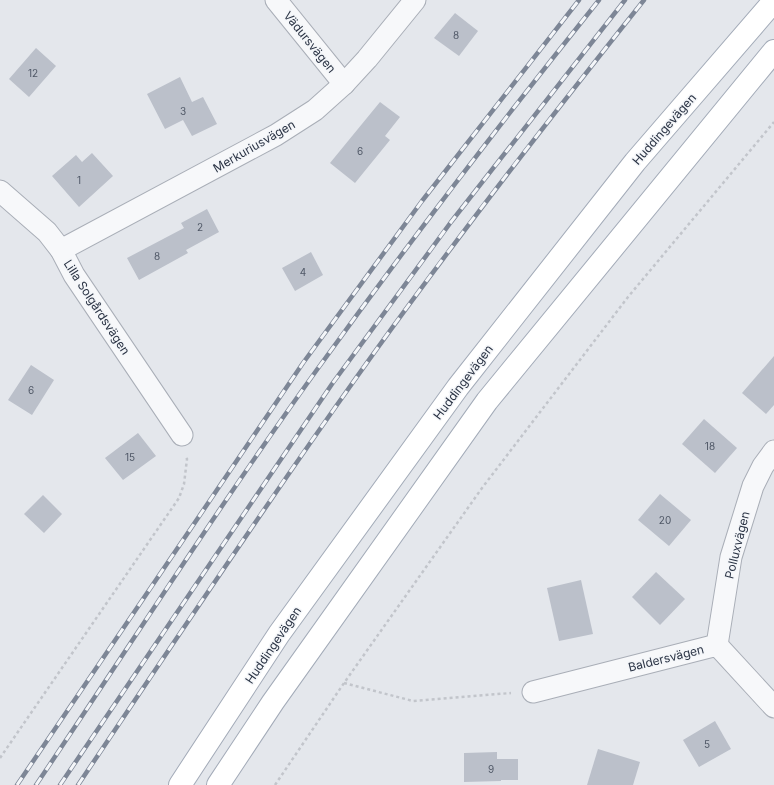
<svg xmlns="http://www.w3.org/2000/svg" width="774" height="785" font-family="Inter,sans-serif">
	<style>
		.building { fill: #bbc0ca }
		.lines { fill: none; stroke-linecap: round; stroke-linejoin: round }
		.minor-casing { stroke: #a9aeb7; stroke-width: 23 }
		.primary-casing { stroke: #a3abb8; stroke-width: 24 }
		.path { stroke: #c2c5cb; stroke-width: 2.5; stroke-dasharray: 3 3; stroke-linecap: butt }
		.minor { stroke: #f7f8fa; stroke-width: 21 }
		.primary { stroke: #fff; stroke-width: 22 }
		.rail-casing { stroke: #7d8696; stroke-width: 4.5 }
		.rail { stroke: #f4f6f9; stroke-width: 3; stroke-dasharray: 9; stroke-linecap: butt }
		.labels { text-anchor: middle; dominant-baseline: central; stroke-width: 3; stroke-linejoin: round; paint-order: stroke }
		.number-label { font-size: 10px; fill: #4f5766 }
		.street-label { font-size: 12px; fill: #2b3445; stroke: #f4f6f9 }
	</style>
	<rect width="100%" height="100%" fill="#e4e7ec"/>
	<!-- building -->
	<g class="building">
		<path d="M455,13l23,18 -19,25 -25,-18z"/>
		<path d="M36,48l20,18 -27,31 -20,-18z"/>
		<path d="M180,77l12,25 11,-5 14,27 -25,12 -9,-16 -18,9 -18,-35z"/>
		<path d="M380,102l20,15 -15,19 5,4 -35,43 -25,-20z"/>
		<path d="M92,153l21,23 -34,31 -27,-31 24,-21 6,7z"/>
		<path d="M207,209l12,23 -33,18 2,3 -49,27 -12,-22 57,-30 -3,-5z"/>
		<path d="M311,252l12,23 -28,16 -13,-23z"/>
		<path d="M774,356v49l-8,9 -24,-21z"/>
		<path d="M31,365l23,15 -22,35 -24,-15z"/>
		<path d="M704,419l33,29 -22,25 -33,-29z"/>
		<path d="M138,433l18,23 -33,24 -18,-22z"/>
		<path d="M660,494l31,26 -22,26 -31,-26z"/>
		<path d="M43,495l19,19 -18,19 -20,-19z"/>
		<path d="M656,572l29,27 -25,26 -28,-28z"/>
		<path d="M581,580l12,54 -34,7 -12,-53z"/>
		<path d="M715,721l16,28 -32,18 -16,-27z"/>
		<path d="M598,749l42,13 -7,23h-46z"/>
		<path d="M497,752v7h21v21h-17v1l-37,1v-29z"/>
	</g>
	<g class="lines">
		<defs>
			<g id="minor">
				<path d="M276,0l68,84"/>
				<path d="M0,191l47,41 14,18 13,25 108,160"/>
				<path d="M61,250l215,-115 39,-25 29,-26 23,-25 48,-59"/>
				<path d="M717,645l14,-88 22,-71 10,-20 11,-15"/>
				<path d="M533,692l184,-47 57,62"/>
			</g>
			<g id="primary">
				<path d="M180,785l99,-151 179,-247 177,-225 139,-161"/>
				<path d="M218,785l55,-83 214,-301 287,-350"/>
			</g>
		</defs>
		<!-- minor casing -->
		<use href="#minor" class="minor-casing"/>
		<!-- primary casing -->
		<use href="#primary" class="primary-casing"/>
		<!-- path -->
		<g class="path">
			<path d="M344,683l69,18 98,-8"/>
			<path d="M0,758l179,-260 5,-14 3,-25 -1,-4"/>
			<path d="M275,785l69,-102 138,-195 146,-191 146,-175"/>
		</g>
		<!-- minor -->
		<use href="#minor" class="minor"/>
		<!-- primary -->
		<use href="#primary" class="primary"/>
		<defs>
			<g id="rail">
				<path d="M17,785l286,-422 119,-162 157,-201"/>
				<path d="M36,785c93,-138 183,-279 280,-414 91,-126 186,-250 283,-371"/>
				<path d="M60,785l272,-401 119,-162 174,-222"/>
				<path d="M78,785c88,-131 175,-262 266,-390 95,-135 197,-266 300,-395"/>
			</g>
		</defs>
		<!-- rail casing -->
		<use href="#rail" class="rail-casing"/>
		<!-- rail -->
		<use href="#rail" class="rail"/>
	</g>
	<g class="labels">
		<!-- number labels -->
		<g class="number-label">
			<text x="456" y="35">8</text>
			<text x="33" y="73">12</text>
			<text x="183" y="111">3</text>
			<text x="360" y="151">6</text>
			<text x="79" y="180">1</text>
			<text x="200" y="227">2</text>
			<text x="157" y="256">8</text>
			<text x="303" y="272">4</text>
			<text x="31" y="390">6</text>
			<text x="710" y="446">18</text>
			<text x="130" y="457">15</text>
			<text x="665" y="520">20</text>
			<text x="707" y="744">5</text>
			<text x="491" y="769">9</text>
		</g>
		<!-- street labels -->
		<g class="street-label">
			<text transform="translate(310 42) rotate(51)">Vädursvägen</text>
			<text transform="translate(664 129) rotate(-49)">Huddingevägen</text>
			<text transform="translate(254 146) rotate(-30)">Merkuriusvägen</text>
			<text transform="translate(97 307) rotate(57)">Lilla Solgårdsvägen</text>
			<text transform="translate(463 382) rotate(-53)">Huddingevägen</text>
			<text transform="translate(737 545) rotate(-76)">Polluxvägen</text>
			<text transform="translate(273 645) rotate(-56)">Huddingevägen</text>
			<text transform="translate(666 658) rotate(-14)">Baldersvägen</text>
		</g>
	</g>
</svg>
